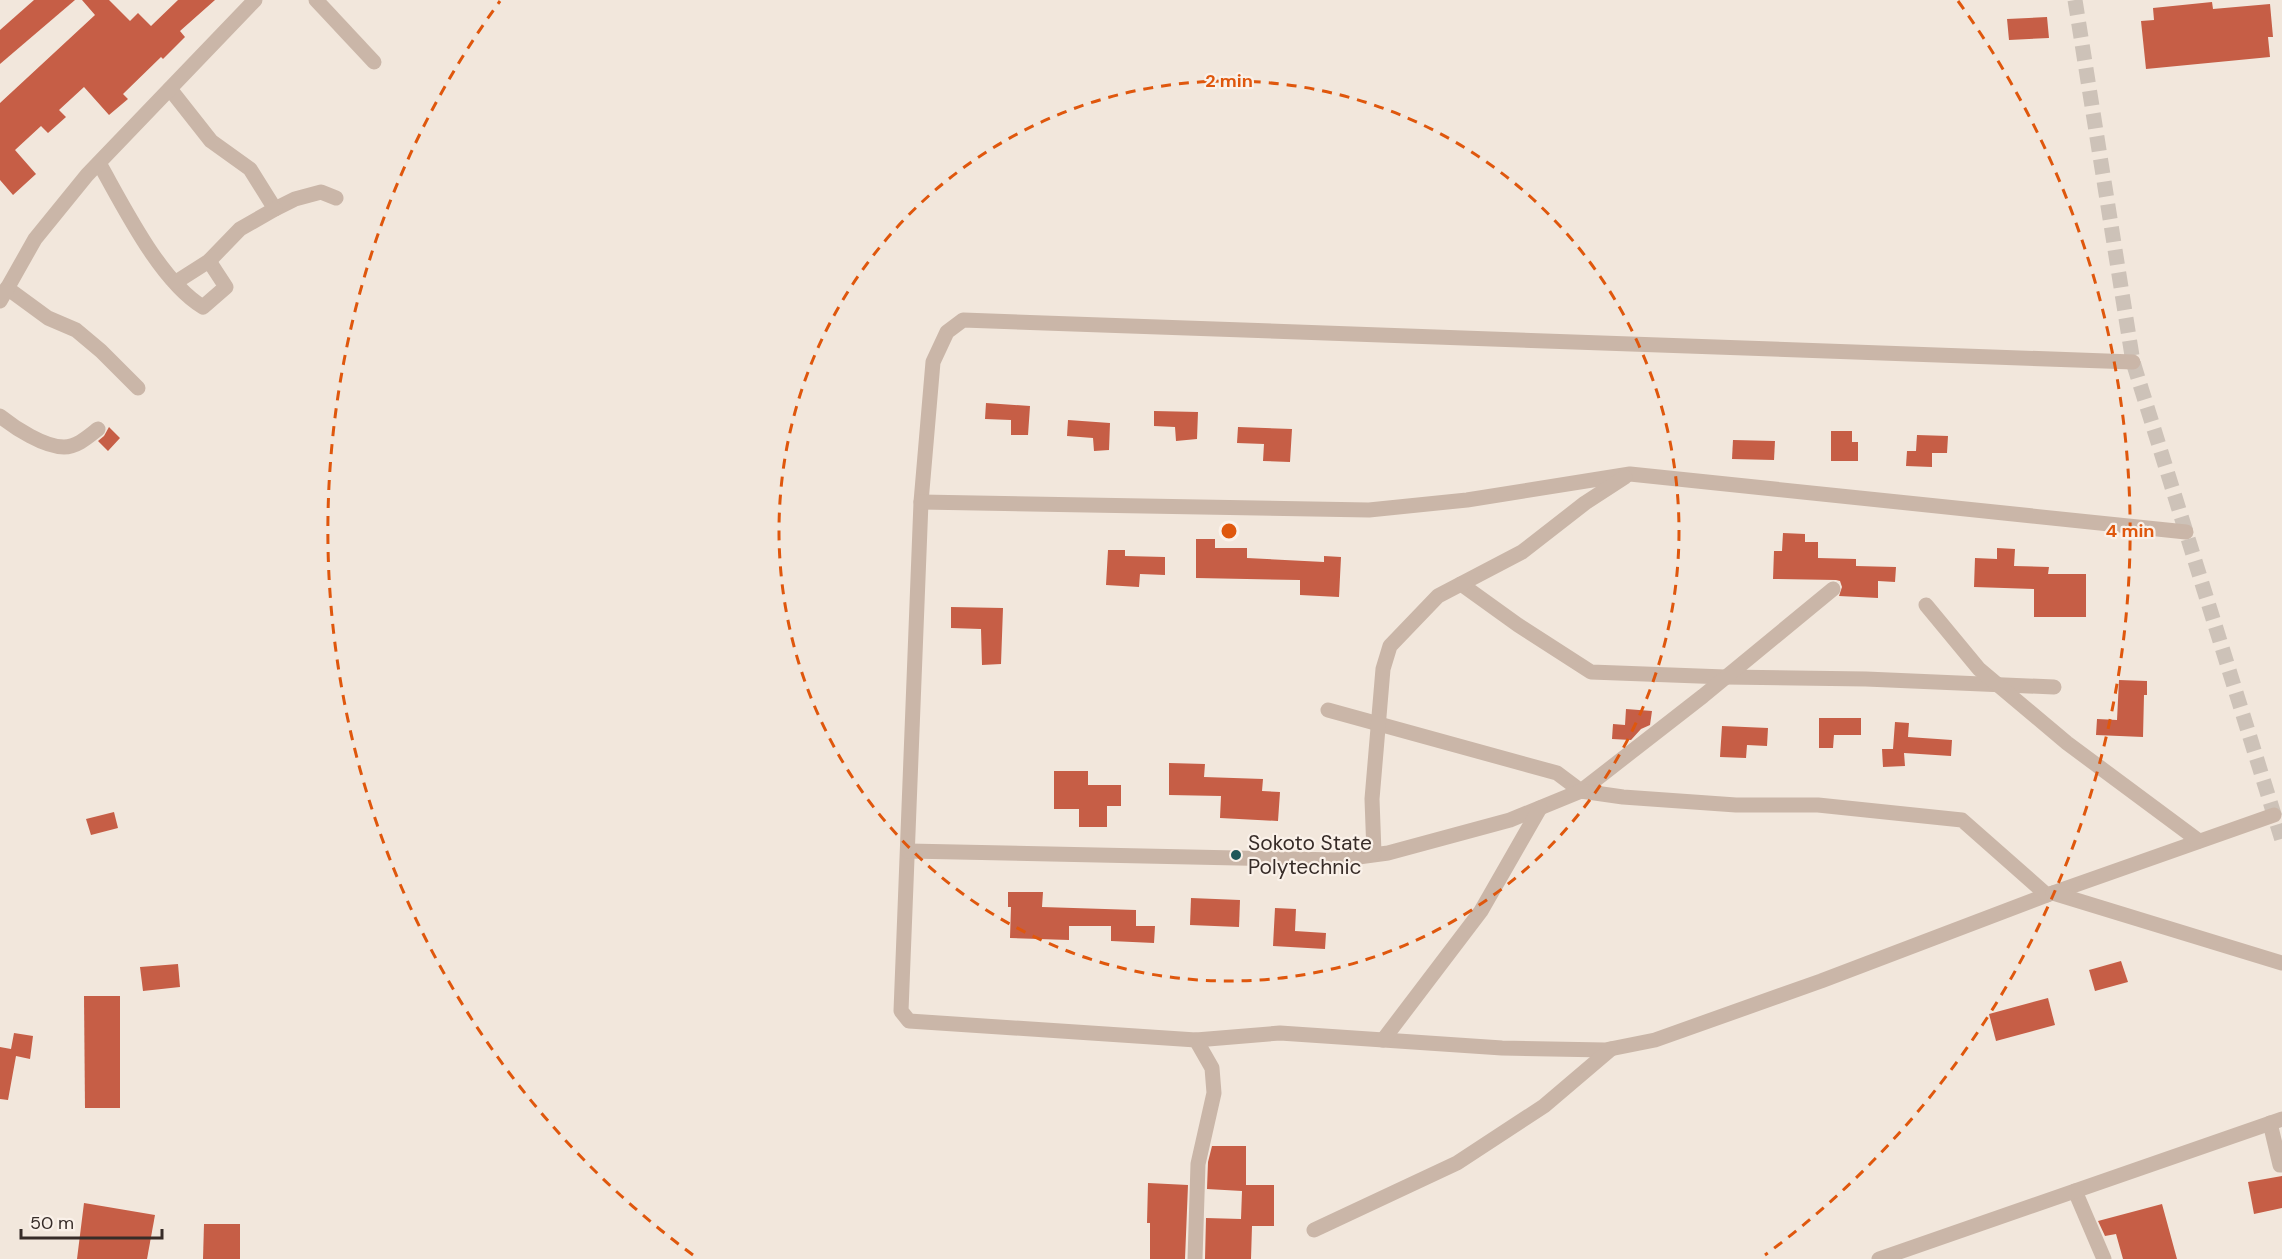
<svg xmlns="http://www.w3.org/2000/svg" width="2282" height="1259" font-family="'DM Sans',sans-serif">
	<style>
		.building { fill: #c65e46 }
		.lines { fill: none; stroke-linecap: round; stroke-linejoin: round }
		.minor-tunnel { stroke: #cdc2b8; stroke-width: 15; stroke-dasharray: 15 8; stroke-linecap: butt }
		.minor { stroke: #cab6a8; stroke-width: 15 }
		.ring { fill: none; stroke: #df570d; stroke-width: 3; stroke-dasharray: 10 8 }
		.poi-dot { fill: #1e5859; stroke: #faf1e9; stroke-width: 2 }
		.labels { text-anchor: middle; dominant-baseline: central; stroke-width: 4.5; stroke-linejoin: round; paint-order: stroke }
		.poi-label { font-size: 21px; fill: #372c28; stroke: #faf1e9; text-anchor: start }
		.centre { fill: #df570d; stroke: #faf1e9; stroke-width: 3 }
		.ring-label { font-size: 18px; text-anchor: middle; font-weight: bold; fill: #df570d; stroke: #faf1e9; stroke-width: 4.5; stroke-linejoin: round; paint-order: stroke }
	</style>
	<rect width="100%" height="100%" fill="#f2e7dc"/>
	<!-- building -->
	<g class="building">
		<path d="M34,0h41l-75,64v-34z"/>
		<path d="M82,0h27l21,21 8,-8 13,13 27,-26h37l-35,31 5,6 -22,22 -2,-2 -38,37 5,5 -19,16 -25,-28 -25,23 7,7 -18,16 -7,-7 -26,24 21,24 -23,21 -13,-15v-77l95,-88z"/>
		<path d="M2212,2l1,7 57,-5 3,33h-5l2,20 -124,12 -5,-48 13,-1 -1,-12z"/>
		<path d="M2047,17l2,21 -40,2 -2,-21z"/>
		<path d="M986,403l44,3 -2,29h-17v-15l-26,-1z"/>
		<path d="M1154,411l44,1 -1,27 -21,2 -1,-14 -21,-1z"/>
		<path d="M1068,420l42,3 -1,27 -15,1 -1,-13 -26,-2z"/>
		<path d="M109,427l11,11 -12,13 -10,-10 6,-5z"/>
		<path d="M1238,427l54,2 -2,33 -27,-1 1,-17 -27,-1z"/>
		<path d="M1831,431h21v11h6v19h-27z"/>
		<path d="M1917,435l31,1 -1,17h-15v14l-26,-1 1,-15h9z"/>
		<path d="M1733,440l42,1 -1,19 -42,-1z"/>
		<path d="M1783,533l22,1v8h13v16l38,1v7l40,1 -1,15 -17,-1v17l-39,-2 3,-9 -2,-6 -4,-1 -63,-1 1,-28h8z"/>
		<path d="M1196,539h19v9h32v10l77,4v-6l17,1 -2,40 -39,-2v-15l-104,-2z"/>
		<path d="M1997,548l18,1 -1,17 35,1 -1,7h38v43h-52v-28l-60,-2 1,-29 22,1z"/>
		<path d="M1108,550h17v6l40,1v18l-25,-1 -1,13 -33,-2z"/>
		<path d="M951,607l52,1 -2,56 -19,1 -1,-36 -30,-1z"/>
		<path d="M2119,680l28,1v14h-3l-1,42 -47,-2 1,-16 20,1z"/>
		<path d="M1626,709l26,2 -2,14 -9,4 -10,11 -19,-1 1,-15 12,1z"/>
		<path d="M1819,718h42v17h-27l-1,13h-14z"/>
		<path d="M1895,722l14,1 -1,14 44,3 -1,16 -47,-3 1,13 -22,1 -1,-18h11z"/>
		<path d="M1722,726l46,2 -1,18 -20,-1 -1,13 -26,-1z"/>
		<path d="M1169,763l36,1 -1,13 59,2 -1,12 18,1 -2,29 -58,-3 1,-22 -52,-1z"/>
		<path d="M1054,771h34v14h33v21h-14v21h-28v-18h-25z"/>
		<path d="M114,812l4,16 -27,7 -5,-16z"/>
		<path d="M1008,892h35l-1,15 94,3v16h19l-1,17 -43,-2v-15h-42v14l-59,-2 1,-31h-3z"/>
		<path d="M1191,898l49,2 -1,27 -49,-2z"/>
		<path d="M1275,908l21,1 -1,22 31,2 -1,16 -52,-3z"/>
		<path d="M2121,961l7,21 -33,9 -6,-21z"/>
		<path d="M178,964l2,23 -37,4 -3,-24z"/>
		<path d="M84,996h36v112h-35z"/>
		<path d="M2048,998l7,27 -59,16 -7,-27z"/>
		<path d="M14,1033l19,3 -3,23 -14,-3 -8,44 -8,-1v-52l11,2z"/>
		<path d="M1212,1146h34v39h28v41h-22l-1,33h-46l1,-41 35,1 1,-28 -35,-2 1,-27z"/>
		<path d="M2282,1176v32l-28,6 -6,-32z"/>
		<path d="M1148,1183l40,2 -3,74h-35v-36h-3z"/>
		<path d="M84,1203l71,12 -8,44h-70z"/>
		<path d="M2162,1204l15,55h-54l-7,-25 -11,2 -7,-15z"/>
		<path d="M204,1224h36v35h-37z"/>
	</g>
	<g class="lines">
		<!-- minor-tunnel -->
		<path class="minor-tunnel" d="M2075,0l58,362 149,478"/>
		<!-- minor -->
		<g class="minor">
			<path d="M316,0l58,62"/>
			<path d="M170,89l41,52 39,28 25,40 20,-10 26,-7 15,6"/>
			<path d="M99,163c25,44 61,118 104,144l23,-20 -17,-26"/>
			<path d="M176,282l33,-21 31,-32 35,-20"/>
			<path d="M7,288l41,30 28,12 25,21 37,37"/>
			<path d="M0,301l35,-62 52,-64 168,-175"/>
			<path d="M2133,362l-1170,-42 -16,12 -14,30 -12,140 -20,509 8,10 287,19 84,-7 222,15 103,2 50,-10 166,-59 226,-86 227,-80"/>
			<path d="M0,416c15,12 44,31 64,31 13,0 25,-11 34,-18"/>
			<path d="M921,502l448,8 98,-10 163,-26 556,58"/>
			<path d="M1461,584l57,41 73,47 134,5 141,2 188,8"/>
			<path d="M1926,605l53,64 88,74 132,98"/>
			<path d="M1328,710l229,63 24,18 122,-95 130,-107"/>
			<path d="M908,851l428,9 52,-7 122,-33 71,-29 42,6 113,8h82l144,15 85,75"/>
			<path d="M1374,853l-2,-54 11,-130 7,-23 48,-50 84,-44 63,-49 40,-26"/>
			<path d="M2053,893l229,70"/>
			<path d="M1383,1040l98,-129 59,-103"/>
			<path d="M2270,1123l10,42h2"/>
			<path d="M2075,1191l29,68"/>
			<path d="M1314,1230l143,-67 87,-57 67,-57"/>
			<path d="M1195,1259l3,-95 16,-71 -2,-25 -16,-28"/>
			<path d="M1879,1259l403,-140"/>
		</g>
	</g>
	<!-- distance rings -->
	<g class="ring">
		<circle cx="1229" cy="531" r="450"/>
		<path d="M693 1255A901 901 0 0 1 500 1M1958 1A901 901 0 0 1 1765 1255"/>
	</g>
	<!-- markers -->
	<circle class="poi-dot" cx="1236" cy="855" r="6"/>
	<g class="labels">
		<!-- poi labels -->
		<g class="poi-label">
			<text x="1248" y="843">Sokoto State<tspan x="1248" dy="24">Polytechnic</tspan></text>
		</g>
	</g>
	<circle cx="1229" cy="531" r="9" class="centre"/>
	<g class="ring-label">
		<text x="1229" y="87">2 min</text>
		<text x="2130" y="537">4 min</text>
	</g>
	<!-- scale -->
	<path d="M21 1229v9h141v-9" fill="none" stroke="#372c28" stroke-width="3"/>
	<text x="30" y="1229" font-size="18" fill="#372c28" stroke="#faf1e9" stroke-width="4.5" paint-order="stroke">50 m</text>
</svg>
